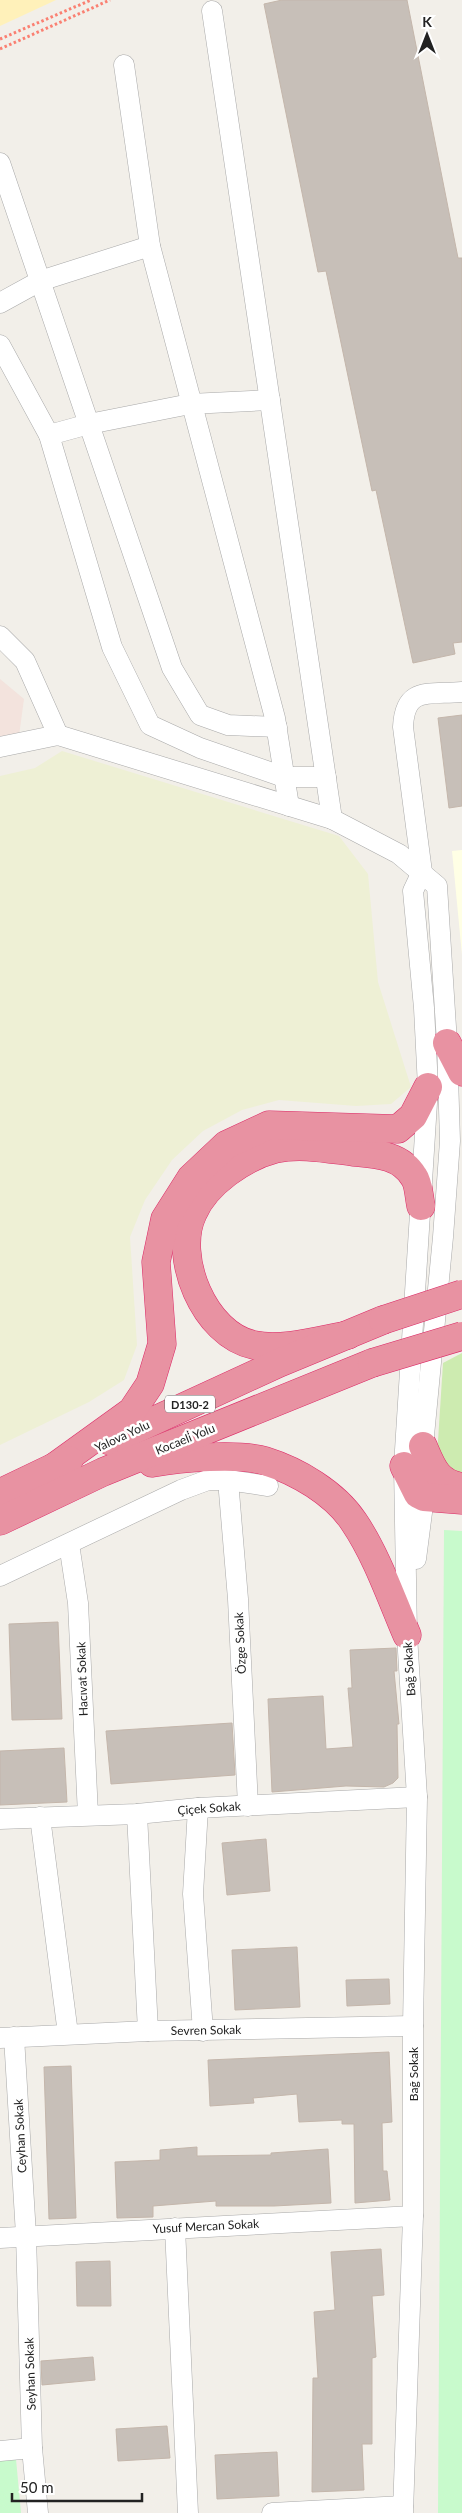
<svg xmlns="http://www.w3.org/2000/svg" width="462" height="2513" font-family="Lato,sans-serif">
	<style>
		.education { fill: #ffffe5 }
		.military { fill: #f3e3dd }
		.farmland { fill: #eef0d5 }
		.grass { fill: #cdebb0 }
		.sand { fill: #fff1ba }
		.park { fill: #c8facc }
		.building { fill: #c7bfb8; stroke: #c4b6ab }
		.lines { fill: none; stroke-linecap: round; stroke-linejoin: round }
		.street-casing { stroke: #a9a9a9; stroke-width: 21 }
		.highway-casing { stroke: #dc2a67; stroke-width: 29 }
		.path { stroke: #fa8072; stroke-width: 3; stroke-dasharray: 2.5 2.5; stroke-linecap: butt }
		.street { stroke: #fff; stroke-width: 20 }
		.highway { stroke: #e892a2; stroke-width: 28 }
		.highway-bridge-casing { stroke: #dc2a67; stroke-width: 29; stroke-linecap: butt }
		.highway-bridge { stroke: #e892a2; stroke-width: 28 }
		.labels { text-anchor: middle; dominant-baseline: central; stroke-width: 5; stroke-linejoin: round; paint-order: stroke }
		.shield { fill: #fff; stroke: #646464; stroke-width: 1 }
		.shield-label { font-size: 11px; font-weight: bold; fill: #222 }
		.street-label { font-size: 12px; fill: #222; stroke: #fff }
	</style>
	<rect width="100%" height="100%" fill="#f2efe9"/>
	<!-- education -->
	<path class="education" d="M462,850v105l-10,-104z"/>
	<!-- military -->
	<path class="military" d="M0,679l24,20 -5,37 -19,1z"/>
	<!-- farmland -->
	<path class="farmland" d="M62,751l277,85 29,38 10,108 33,105 -20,17 -35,2 -77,-6 -37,10 -39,21 -31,29 -27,40 -15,37 7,108 -13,35 -35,22 -89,43v-669l35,-8z"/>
	<!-- grass -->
	<path class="grass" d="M462,1353v121l-15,-7 -10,-11 6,-93z"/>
	<!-- sand -->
	<path class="sand" d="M0,0h56l-56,26z"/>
	<!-- park -->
	<g class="park">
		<path d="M444,1530l18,1v982h-24z"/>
		<path d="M16,2459l5,54h-21v-53z"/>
	</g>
	<!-- building -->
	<g class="building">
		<path d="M282,0h125l51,258h4v384l-9,1 2,11 -42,9 -37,-173 -4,1 -46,-220 -8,1 -54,-268z"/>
		<path d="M462,715v91l-13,2 -11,-90z"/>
		<path d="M58,1622l4,97 -50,1 -3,-96z"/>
		<path d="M396,1648l1,23h-3l5,53h-2l1,54 -5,5 -9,4 -38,-1 -74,6 -4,-93 55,-3 3,53 27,-2 -5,-59h4l-2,-38z"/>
		<path d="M232,1723l3,52 -124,9 -5,-53z"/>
		<path d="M64,1748l3,54 -67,3v-54z"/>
		<path d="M266,1839l4,52 -43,4 -5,-52z"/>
		<path d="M297,1947l3,60 -65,3 -3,-60z"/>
		<path d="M389,1979l1,25 -43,2 -1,-26z"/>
		<path d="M389,2052l3,70 -10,1 1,48h4l3,29 -35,3 -1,-79h-12v-4l-43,2 -2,-28 -44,4 1,5 -44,3 -2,-46z"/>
		<path d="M71,2066l5,152 -27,1 -5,-152z"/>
		<path d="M197,2147v9l74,-1v-2l57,-4 3,54 -57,3h-58v-5l-63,5v11l-36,1 -2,-56 45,-2v-10z"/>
		<path d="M381,2249l3,46 -12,1 4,61 -4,1v86h-10l2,46 -52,2 1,-114h5l-4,-66 21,-2 -4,-58z"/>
		<path d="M110,2261l1,45h-34l-1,-44z"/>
		<path d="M93,2357l2,23 -53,5 -1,-24z"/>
		<path d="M167,2426l3,32 -52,3 -2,-32z"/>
		<path d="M277,2452l2,44 -62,3 -2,-44z"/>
	</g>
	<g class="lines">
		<defs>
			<g id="street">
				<path d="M212,11l120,808"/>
				<path d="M124,65l26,181 125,472 14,88"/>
				<path d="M0,163l172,505 28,47 28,10 49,2"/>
				<path d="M0,303l40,-22 110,-35"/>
				<path d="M0,345l49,90 63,212 38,78 50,23 84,29h42"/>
				<path d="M49,435l40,-11 101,-20 80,-4"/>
				<path d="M0,636l25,25 33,74"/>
				<path d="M0,747l58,-12 274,84 67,35 38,32 10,157 3,98 -7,96 -20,209 1,51 -8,62"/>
				<path d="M228,1480l10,119 10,207"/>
				<path d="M69,1544l9,59 10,212"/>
				<path d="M0,1576l181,-86 27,-10h20l40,6"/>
				<path d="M198,1808l-5,86 10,137"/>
				<path d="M137,1814l11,217"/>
				<path d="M40,1817l28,217"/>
				<path d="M0,1819l137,-5 61,-6 219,-11"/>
				<path d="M14,2037l12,198 6,213 6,65"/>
				<path d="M0,2038l148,-7 265,-5"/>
				<path d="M175,2228l13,285"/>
				<path d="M0,2238l413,-22"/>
				<path d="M0,2451l32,-3"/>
				<path d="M272,2513l131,-7"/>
				<path d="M403,2513l10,-297v-190l4,-229 -10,-162 -3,-169 24,-379 -4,-79 -11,-117 9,-19 -19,-145c2,-41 25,-32 59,-35"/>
			</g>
			<g id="highway">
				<path d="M447,1043l15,29"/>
				<path d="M348,1335c-28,5 -66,16 -94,10 -50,-10 -82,-89 -61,-132 13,-30 51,-56 82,-64 25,-6 54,0 79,3 23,2 47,3 60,25 5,7 5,21 7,29"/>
				<path d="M110,1441l169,-78 104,-43"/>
				<path d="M423,1446c9,21 14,37 39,41"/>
				<path d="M152,1463c28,-5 86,-10 113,-2 32,10 70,32 89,61 23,34 37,76 53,113"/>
				<path d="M404,1466l14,28 6,3 38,3"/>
				<path d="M53,1468l79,-57 18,-27 12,-40 -6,-82 9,-43 26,-41 35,-33 43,-20 129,4 15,-13 15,-29"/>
				<path d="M0,1493l69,-33"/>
				<path d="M0,1521l103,-49 269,-109"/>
			</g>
		</defs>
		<!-- street casing -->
		<use href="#street" class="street-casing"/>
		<!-- highway casing -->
		<use href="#highway" class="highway-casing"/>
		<!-- path -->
		<g class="path">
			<path d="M0,39l91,-39"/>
			<path d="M0,49l110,-49"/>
		</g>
		<!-- street -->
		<use href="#street" class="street"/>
		<!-- highway -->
		<use href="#highway" class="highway"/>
		<defs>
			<g id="highway-bridge">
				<path d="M383,1320l79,-26"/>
				<path d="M372,1363l90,-27"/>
			</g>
		</defs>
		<!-- highway-bridge casing -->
		<use href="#highway-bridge" class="highway-bridge-casing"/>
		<!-- highway-bridge -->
		<use href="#highway-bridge" class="highway-bridge"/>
	</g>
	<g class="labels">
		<!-- shield labels -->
		<rect class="shield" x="165" y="1395.5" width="50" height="17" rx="4"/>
		<g class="shield-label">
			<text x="190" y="1404">D130-2</text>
		</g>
		<!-- street labels -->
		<g class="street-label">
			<text transform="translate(122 1436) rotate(-25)">Yalova Yolu</text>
			<text transform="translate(185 1439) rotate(-22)">Kocaeli̇ Yolu</text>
			<text transform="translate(240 1643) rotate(-93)">Özge Sokak</text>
			<text transform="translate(409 1669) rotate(-94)">Bağ Sokak</text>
			<text transform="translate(82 1679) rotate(-92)">Hacıvat Sokak</text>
			<text transform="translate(209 1808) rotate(-4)">Çiçek Sokak</text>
			<text transform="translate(206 2030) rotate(-1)">Sevren Sokak</text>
			<text transform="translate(413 2074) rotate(-90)">Bağ Sokak</text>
			<text transform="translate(20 2136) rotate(-93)">Ceyhan Sokak</text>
			<text transform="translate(206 2226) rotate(-3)">Yusuf Mercan Sokak</text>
			<text transform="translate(30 2374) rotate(-92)">Seyhan Sokak</text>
		</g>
	</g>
	<!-- north arrow -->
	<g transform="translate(427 35)" stroke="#ffffff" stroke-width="4" paint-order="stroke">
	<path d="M0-4L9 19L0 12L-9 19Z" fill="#222222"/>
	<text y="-8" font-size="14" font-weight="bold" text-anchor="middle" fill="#222222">K</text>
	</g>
	<!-- scale -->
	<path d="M12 2493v8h130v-8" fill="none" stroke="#222222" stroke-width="2.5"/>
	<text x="20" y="2493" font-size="15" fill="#222222" stroke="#ffffff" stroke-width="4" paint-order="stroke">50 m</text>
</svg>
